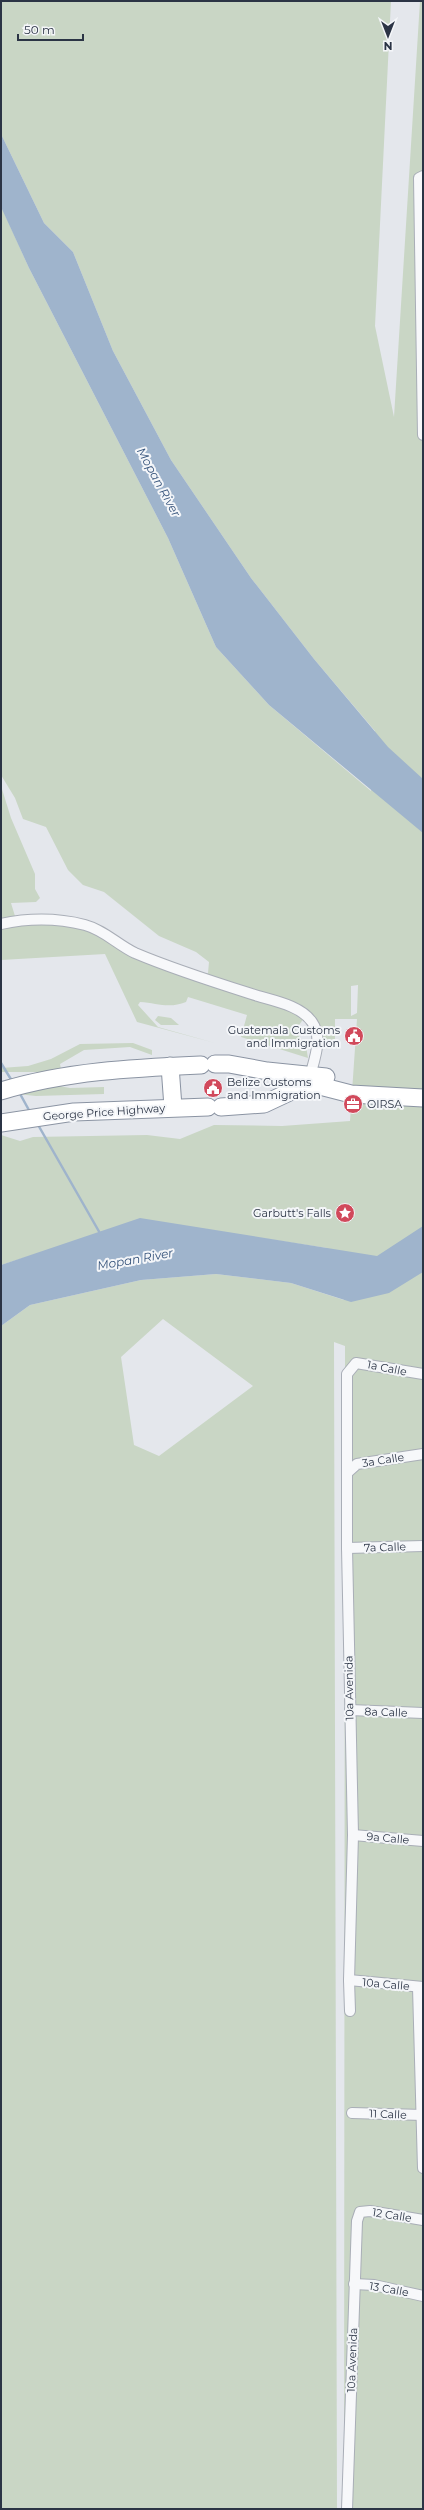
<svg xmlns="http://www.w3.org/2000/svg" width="424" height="2510" font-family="Montserrat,sans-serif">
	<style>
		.green { fill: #c9d6c5; fill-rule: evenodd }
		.water { fill: #9fb4cc }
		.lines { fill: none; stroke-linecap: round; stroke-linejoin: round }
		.stream { stroke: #9fb4cc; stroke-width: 2.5 }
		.minor-casing { stroke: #a9aeb7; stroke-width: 12 }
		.trunk-casing { stroke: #8b94a3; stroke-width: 19 }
		.minor { stroke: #f7f8fa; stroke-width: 10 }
		.trunk { stroke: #fff; stroke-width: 17 }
		.labels { text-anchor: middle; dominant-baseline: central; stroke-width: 4; stroke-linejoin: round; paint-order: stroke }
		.poi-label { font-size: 11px; fill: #2b3445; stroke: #f4f6f9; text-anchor: end }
		.street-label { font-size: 11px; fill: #2b3445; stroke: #f4f6f9 }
		.water-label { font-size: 12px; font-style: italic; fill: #34527a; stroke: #f4f6f9 }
	</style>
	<rect width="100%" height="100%" fill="#e4e7ec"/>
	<!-- green -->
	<g class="green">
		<path d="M1,1h390l-16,325 19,91 26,-416h3v2508h-79l1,-1163 -11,-4 3,1167h-336v-1183l29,-21 111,-25 75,-6 75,9 53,17 -17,-52 -93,-14 -173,12 -60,19v-130l19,6 13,-4 114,-2 33,4 34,-14 68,1 68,-5 7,-102h-22v21l-12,2 -17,-27 -11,16 11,15 2,12 -67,-21 6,-22 -59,-18 -2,5c-17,7 -29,1 -46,0l-2,3 20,22 57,16 -78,-21 -32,-68 -104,6v-174l10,32 24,56v15l5,9 -4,4 -25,1 7,23 47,-6 135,58 8,-5 1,-11 -13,-10 -37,-16 -55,-44 -21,-7 -15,-15 -22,-43 -23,-8 -8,-21 -14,-23v-569l28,62 139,270 48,109 53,58 102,86 4,-60 -61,-72 -63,-81 -80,-118 -58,-109 -40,-99 -29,-29 -43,-89zM358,985l-1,28 -6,3v-30zM163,1319l90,67 -94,70 -25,-11 -13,-88z"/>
		<path d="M158,1016l13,2 8,7h-18l-6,-5z"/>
		<path d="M133,1043l19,7v5l-22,-8 -46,3 -24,14 1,5 -20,8 -5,-5h-35v-4l27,-2 23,-7 29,-15z"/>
		<path d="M59,1086l11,2 34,-1v7l-68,2 -19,-2z"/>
	</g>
	<!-- water -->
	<g class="water">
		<path d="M1,134l43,89 29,29 40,99 58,109 80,118 63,81 74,88 35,32v54l-154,-128 -53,-58 -48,-109 -139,-270 -28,-61z"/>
		<path d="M140,1218l237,38 46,-30v46l-34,21 -38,9 -60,-19 -75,-9 -75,6 -111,25 -29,21v-61z"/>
	</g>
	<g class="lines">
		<!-- stream -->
		<g class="stream">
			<path d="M1,1063l11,18"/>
			<path d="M19,1092l11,20"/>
			<path d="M37,1123l64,112"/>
		</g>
		<defs>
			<g id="minor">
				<path d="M423,176l-4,2 4,257"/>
				<path d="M1,924c28,-6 56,-6 84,1 19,5 33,20 50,28 40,17 82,30 123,43 17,5 43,10 54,26 12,17 1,40 -3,58"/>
				<path d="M347,1473l10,-9 66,-10"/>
				<path d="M347,1548l76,-2"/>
				<path d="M350,1710l73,3"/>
				<path d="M353,1835l70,6"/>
				<path d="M349,1980l74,7"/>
				<path d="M418,1987l5,181"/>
				<path d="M350,2011l-1,-31 4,-145 -6,-287v-174l9,-11 67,11"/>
				<path d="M352,2113l71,2"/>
				<path d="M354,2284l20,1 49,11"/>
				<path d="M347,2509l10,-288 3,-9 10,-1 53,9"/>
			</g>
			<g id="trunk">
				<path d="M215,1064h14l38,7 59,6"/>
				<path d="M170,1066l3,41"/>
				<path d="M1,1091c65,-20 133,-23 200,-26"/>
				<path d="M221,1107l43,-3 32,-15 20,-4 35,9 72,4"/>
				<path d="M1,1123l73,-11 134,-5"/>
			</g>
		</defs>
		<!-- minor casing -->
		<use href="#minor" class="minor-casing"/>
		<!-- trunk casing -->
		<use href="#trunk" class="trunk-casing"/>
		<!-- minor -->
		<use href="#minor" class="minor"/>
		<!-- trunk -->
		<use href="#trunk" class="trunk"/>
	</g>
	<!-- icons -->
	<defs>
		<symbol id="civic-disc" viewBox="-11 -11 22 22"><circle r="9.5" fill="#d1495b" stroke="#f4f6f9"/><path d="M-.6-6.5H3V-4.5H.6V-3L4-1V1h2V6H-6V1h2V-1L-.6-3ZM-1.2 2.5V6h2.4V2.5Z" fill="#fff"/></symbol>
		<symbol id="office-disc" viewBox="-11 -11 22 22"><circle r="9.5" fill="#d1495b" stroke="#f4f6f9"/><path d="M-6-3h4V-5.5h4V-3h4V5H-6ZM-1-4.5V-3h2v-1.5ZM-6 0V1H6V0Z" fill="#fff"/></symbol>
		<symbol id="sight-disc" viewBox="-11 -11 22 22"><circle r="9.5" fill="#d1495b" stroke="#f4f6f9"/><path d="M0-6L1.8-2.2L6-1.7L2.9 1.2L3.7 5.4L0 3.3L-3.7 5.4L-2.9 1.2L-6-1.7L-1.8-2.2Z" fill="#fff"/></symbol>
	</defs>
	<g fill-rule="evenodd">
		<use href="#civic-disc" x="343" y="1025" width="22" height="22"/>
		<use href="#civic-disc" x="202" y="1077" width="22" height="22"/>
		<use href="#office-disc" x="342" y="1093" width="22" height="22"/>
		<use href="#sight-disc" x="334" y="1202" width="22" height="22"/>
	</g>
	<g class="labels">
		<!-- poi labels -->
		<g class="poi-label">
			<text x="340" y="1030">Guatemala Customs<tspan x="340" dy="13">and Immigration</tspan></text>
			<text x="227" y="1082" text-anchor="start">Belize Customs<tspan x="227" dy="13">and Immigration</tspan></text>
			<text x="367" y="1104" text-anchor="start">OIRSA</text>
			<text x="331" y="1213">Garbutt's Falls</text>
		</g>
		<!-- street labels -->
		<g class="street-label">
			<text transform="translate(104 1112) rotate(-4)">George Price Highway</text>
			<text transform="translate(387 1368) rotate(11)">1a Calle</text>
			<text transform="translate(383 1460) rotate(-9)">3a Calle</text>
			<text transform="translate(385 1547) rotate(-2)">7a Calle</text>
			<text transform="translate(349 1688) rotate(-91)">10a Avenida</text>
			<text transform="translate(386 1712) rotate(2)">8a Calle</text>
			<text transform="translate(388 1838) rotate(5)">9a Calle</text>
			<text transform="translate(386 1984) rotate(5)">10a Calle</text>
			<text transform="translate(388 2114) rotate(2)">11 Calle</text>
			<text transform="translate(392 2215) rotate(9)">12 Calle</text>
			<text transform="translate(389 2289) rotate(10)">13 Calle</text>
			<text transform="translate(352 2360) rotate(-88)">10a Avenida</text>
		</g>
		<!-- water labels -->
		<g class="water-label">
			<text transform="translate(159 482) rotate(61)">Mopan River</text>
			<text transform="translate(135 1259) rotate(-10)">Mopan River</text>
		</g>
	</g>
	<!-- border -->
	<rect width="424" height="2510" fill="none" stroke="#2b3445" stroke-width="4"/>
	<!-- north arrow -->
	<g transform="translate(388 36) rotate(180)" stroke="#f4f6f9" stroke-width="3" paint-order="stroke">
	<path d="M0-3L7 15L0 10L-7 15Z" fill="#2b3445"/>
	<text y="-6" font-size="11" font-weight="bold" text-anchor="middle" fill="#2b3445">N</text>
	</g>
	<!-- scale -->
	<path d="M18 34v6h65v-6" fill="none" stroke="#2b3445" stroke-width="2"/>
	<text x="24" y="34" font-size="12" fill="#2b3445" stroke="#f4f6f9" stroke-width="3" paint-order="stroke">50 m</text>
</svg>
